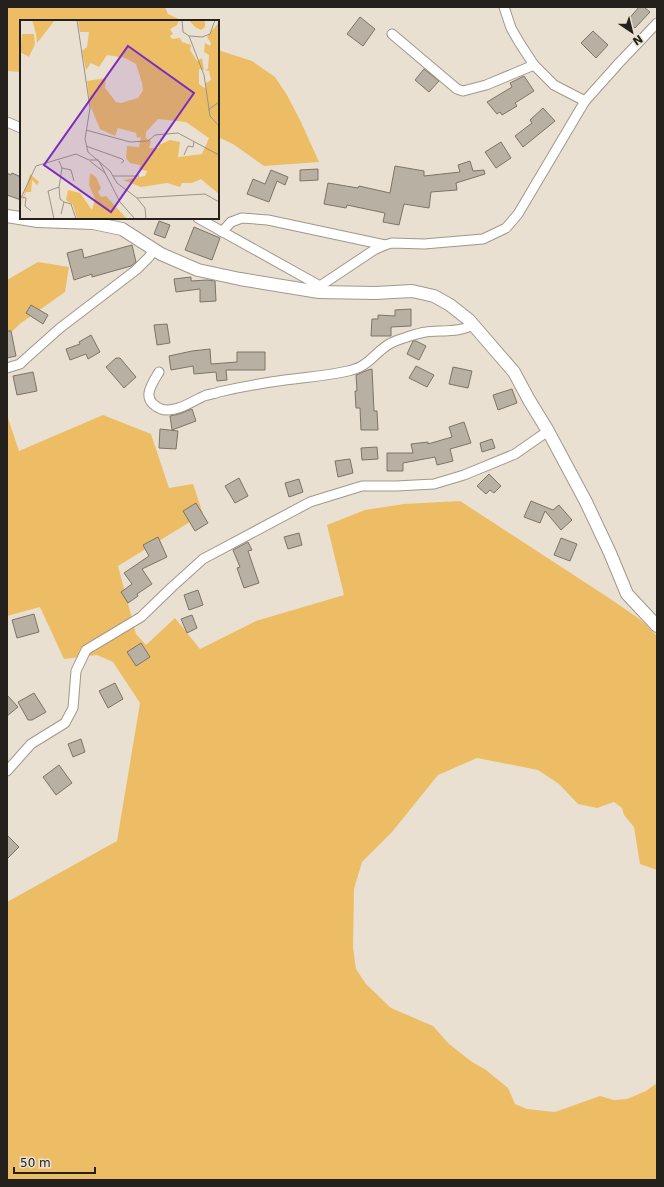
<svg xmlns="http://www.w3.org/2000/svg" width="664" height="1187" font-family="'DejaVu Sans',sans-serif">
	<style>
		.green { fill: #ecbd64 }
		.building { fill: #b8b0a2; stroke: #7c7467 }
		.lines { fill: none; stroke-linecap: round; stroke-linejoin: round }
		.street-casing { stroke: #a0988a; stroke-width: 11 }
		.secondary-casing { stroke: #a0988a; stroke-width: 14 }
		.street { stroke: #fff; stroke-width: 9 }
		.secondary { stroke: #fff; stroke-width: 12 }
		.inset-road { fill: none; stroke: #9a9489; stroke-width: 1 }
		.view { fill: #7b2cbf; fill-opacity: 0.15; stroke: #7b2cbf; stroke-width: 2 }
		.inset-edge { fill: none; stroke: #24211c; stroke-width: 2 }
	</style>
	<rect width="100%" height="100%" fill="#e9e0d1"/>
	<!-- green -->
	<g class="green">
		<path d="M7,7h158l3,7 15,7h-162v51l-14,-1z"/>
		<path d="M218,50l34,11 23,16 12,18 14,27 18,40 -55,4 -31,-22 -15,-7z"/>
		<path d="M38,262l31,5 -4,25 -44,31 -14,13v-56z"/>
		<path d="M103,415l48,19 18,54 24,-4 10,30 -85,52 18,68 10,11 29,-27 25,31 56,-28 88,-26 -17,-70 38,-15 39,-6 56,-3 146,95 35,24 16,16v234l-17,-6 -6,-37 -10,-12 -2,-7 -8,-6 -17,6 -19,-4 -19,-20 -21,-14 -61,-12 -39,17 -46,57 -30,30 -8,27 -1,59 3,21 10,15 25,24 42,18 16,18 23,18 14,8 22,18 7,16 12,5 28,3 45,-16 14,4 13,-1 19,-8 11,-8v97h-650v-278l110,-61 23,-138 -27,-41 -16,-7 -33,4 -24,-52 -33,9v-198h1l11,33z"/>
	</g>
	<!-- building -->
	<g class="building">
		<path d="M639,7h5l6,5 -15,16 -8,-7z"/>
		<path d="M360,17l15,12 -12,17 -16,-12z"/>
		<path d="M593,31l15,14 -12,13 -15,-15z"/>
		<path d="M424,69l15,12 -10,11 -14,-12z"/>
		<path d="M524,76l10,15 -19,12 2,3 -15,9 -2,-3 -3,2 -10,-12 25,-15 -2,-4z"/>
		<path d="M543,108l12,13 -32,26 -8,-11 17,-13 -2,-3z"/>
		<path d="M501,142l10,16 -15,10 -11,-16z"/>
		<path d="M470,161l3,10 11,-1 1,4 -29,9 1,7 -26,2 -2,16 -25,-4 -5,21 -16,-3 2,-9 -38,-8 -1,3 -22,-4 4,-21 30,5 1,-2 31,7 5,-27 29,5v5l36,-4 -2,-7z"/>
		<path d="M318,169v11l-18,1v-11z"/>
		<path d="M271,170l17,7 -3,8 -8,-4 -8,21 -22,-8 6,-15 12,5z"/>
		<path d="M7,173l4,2 1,-2 9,4v23l-14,-5z"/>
		<path d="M159,221l11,4 -5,13 -11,-4z"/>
		<path d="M194,227l26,11 -8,22 -27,-10z"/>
		<path d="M132,245l4,17 -5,4 -39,11v-3l-18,6 -7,-27 15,-4 2,9z"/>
		<path d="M191,277v4l16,-1 8,1 1,20 -16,1v-13l-24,3 -2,-13z"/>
		<path d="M31,305l17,10 -5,9 -17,-11z"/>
		<path d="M411,309v17l-20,1v9h-20l1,-17h6v-4l17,1v-6z"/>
		<path d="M167,324l3,19 -13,2 -3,-20z"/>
		<path d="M7,331h4l5,25 -9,2z"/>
		<path d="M91,335l9,17 -12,7 -2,-5 -16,6 -4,-11 14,-5 -1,-2z"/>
		<path d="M413,341h3l10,5 -7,14 -12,-6z"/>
		<path d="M210,349l1,15 26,-2v-10h28v18h-39l1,10 -10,1 -1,-9 -22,2 -1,-8 -22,4 -2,-14 23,-5z"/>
		<path d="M116,358h4l16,19 -12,11 -18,-21z"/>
		<path d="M416,366l18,9 -7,12 -18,-9z"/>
		<path d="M453,367l19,4 -4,17 -19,-4z"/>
		<path d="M372,369l2,42h3l1,19h-17l-1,-22h-4l-1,-17h2l-1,-16 12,-5z"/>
		<path d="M33,372l4,19 -20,4 -4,-19z"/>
		<path d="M512,389l5,14 -19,7 -5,-15z"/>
		<path d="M192,409l4,12 -24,9 -2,-14 9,-2z"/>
		<path d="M464,422l7,21 -21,6 3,12 -16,4 -2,-8 -32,6v8h-16v-18h26l-2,-9 17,-2v2l24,-7 -3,-10z"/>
		<path d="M160,429l18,2 -2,18 -17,-1z"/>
		<path d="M492,439l3,9 -13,4 -2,-9z"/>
		<path d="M377,447l1,12 -16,1 -1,-12z"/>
		<path d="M350,459l3,14 -15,4 -3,-16z"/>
		<path d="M489,474l12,12 -7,7 -4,-3 -4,4 -9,-8z"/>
		<path d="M239,478l9,18 -13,7 -10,-17z"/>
		<path d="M299,479l4,13 -14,5 -4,-14z"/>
		<path d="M531,501l22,9 6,-5 13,15 -11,10 -16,-19 -5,12 -16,-6z"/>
		<path d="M196,503l12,20 -13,8 -12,-20z"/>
		<path d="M299,533l3,12 -14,4 -4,-12z"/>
		<path d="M158,537l9,20 -25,12 10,15 -15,10 1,2 -10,7 -7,-11 11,-8 -8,-11 25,-17 -6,-11z"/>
		<path d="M561,538l16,6 -7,17 -16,-6z"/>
		<path d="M248,542l4,8 -4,1 11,32 -15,5 -7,-20 3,-1 -7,-17z"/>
		<path d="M198,590l5,15 -14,5 -5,-15z"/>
		<path d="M34,614l5,18 -22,6 -5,-18z"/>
		<path d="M192,615l5,13 -10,5 -6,-14z"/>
		<path d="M141,643l9,14 -14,9 -9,-14z"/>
		<path d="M115,683l8,16 -15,9 -9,-17z"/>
		<path d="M34,693l12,19 -14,8h-4l-10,-18z"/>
		<path d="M7,695l11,12 -11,9z"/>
		<path d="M81,739l4,13 -12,5 -5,-13z"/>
		<path d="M59,765l13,18 -16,12 -13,-18z"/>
		<path d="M7,835l12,12 -12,12z"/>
	</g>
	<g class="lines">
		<defs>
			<g id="street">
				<path d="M504,7l7,21 8,14 15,23 20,20 31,16"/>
				<path d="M392,34l65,55 6,2 23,-6 48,-20"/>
				<path d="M7,122l14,6"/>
				<path d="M198,218l122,68"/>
				<path d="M222,232l9,-10 11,-4 26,2 117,25"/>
				<path d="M319,292l1,-6 54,-36 11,-5 7,-2 32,1 59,-5 23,-11 12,-14 67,-113 34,-38 38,-40"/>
				<path d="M7,368l13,-4 3,-3 37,-33 76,-58 13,-13 6,-8"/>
				<path d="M159,372c-8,13 -19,28 2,37 13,5 32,-8 43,-13 5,-2 10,-2 15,-4 21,-5 44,-9 66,-12 21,-3 42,-4 63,-9 4,-1 8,-2 12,-4 11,-5 19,-18 31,-24 6,-3 27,-10 35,-11 12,-2 37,1 47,-8"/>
				<path d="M7,771l24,-27 34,-21 8,-15 3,-37 10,-21 55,-33 31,-30 31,-28 107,-57 52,-16h34l38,-2 30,-9 51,-21 33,-23"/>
			</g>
			<path id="secondary" d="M7,216l31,5 55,2 29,6 39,25 37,16 42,9 79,13 56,1 37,-2 22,5 16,9 19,15 45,52 15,28 19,31 38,71 24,51 17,41 30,32"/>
		</defs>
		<!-- street casing -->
		<use href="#street" class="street-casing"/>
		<!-- secondary casing -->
		<use href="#secondary" class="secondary-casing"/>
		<!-- street -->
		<use href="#street" class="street"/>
		<!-- secondary -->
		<use href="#secondary" class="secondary"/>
	</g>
	<!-- overview -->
	<g transform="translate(20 20)">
		<rect width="199" height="199" fill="#e9e0d1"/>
		<path d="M12,0h23l-18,23 -1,-9zM58,0h101l-2,5 -7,4 3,5 -3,2 2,3 8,-1 2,4 9,3 -1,5 7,11 5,-3 2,12 4,-1 1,-14 -5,-3 1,-9 5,3 1,-3 -4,-6 12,-15v98l-2,4 2,2v68l-18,-15 -9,4h-10l-2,4 -13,-4 -26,4 -18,-7 22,-4 2,-5 -8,-2 1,-4 -10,-2 -4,-5 1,-12 12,1 2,-10 -4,1 -1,-5 -18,-5 -3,8 -15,-7 -10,-24 -3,-24 19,-3 -1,10 11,14 5,1 17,-5 5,-8 -1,-7 -6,-19 -11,-6 -18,-3 -8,12 -8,-4 -5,7 -4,-19 5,-4 2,-15h-9zM179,49l10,2 2,9 -5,3v6l-7,-5zM138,99l28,3 23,16 -7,16 -24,3 2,-15 -10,-2 -11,5v3h-10l2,-7 -5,-3v-6zM169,0h24l-8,1v6l-4,3 -6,-3zM2,14h12l1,10 -6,13 -9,-5zM70,153l6,4 5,11 -3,4 3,5 5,-1 21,23h-50l-4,-14 -7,-5 2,-10 12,3 12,17 3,-11 -6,-14zM10,154l9,8 -2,3 -5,-5 -1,12h-5l-6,16z" fill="#ecbd64" fill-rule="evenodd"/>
		<path class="inset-road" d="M57,0l13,88 -5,31 3,13 22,19 7,12 20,15 68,-4 14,8M162,0l1,12 6,4 13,1 8,-3 5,-14M169,16l15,39 6,41 9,10M188,90l11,-8M66,110l44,12 18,-1 7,-6 23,-2 41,22M66,126l36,13 2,2 -3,2M164,135l4,-9 5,1 1,-5M70,141l15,12M79,141l21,41 15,17M42,148l9,2 3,11M93,156h26M39,167l1,12 4,3 -3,12M2,177l4,1 -1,8 6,5M117,178l8,10 1,11M0,180l16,-34 40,-12 13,6h10M44,182l7,2 5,15M34,199l-6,-28 11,-4 3,-19 -3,-7"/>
		<path class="view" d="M108,26l66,47 -83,119 -67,-47z"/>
		<rect width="199" height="199" class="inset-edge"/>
	</g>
	<!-- border -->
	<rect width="664" height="1187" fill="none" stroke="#24211c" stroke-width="16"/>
	<!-- north arrow -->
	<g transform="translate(632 32) rotate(145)" stroke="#e9e0d1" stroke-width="3" paint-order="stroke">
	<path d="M0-3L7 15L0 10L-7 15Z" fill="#24211c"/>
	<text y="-6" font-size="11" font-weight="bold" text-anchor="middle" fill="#24211c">N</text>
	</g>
	<!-- scale -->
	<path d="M14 1167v6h81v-6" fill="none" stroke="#24211c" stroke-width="2"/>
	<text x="20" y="1167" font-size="12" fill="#24211c" stroke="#e9e0d1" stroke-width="3" paint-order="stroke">50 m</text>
</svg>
